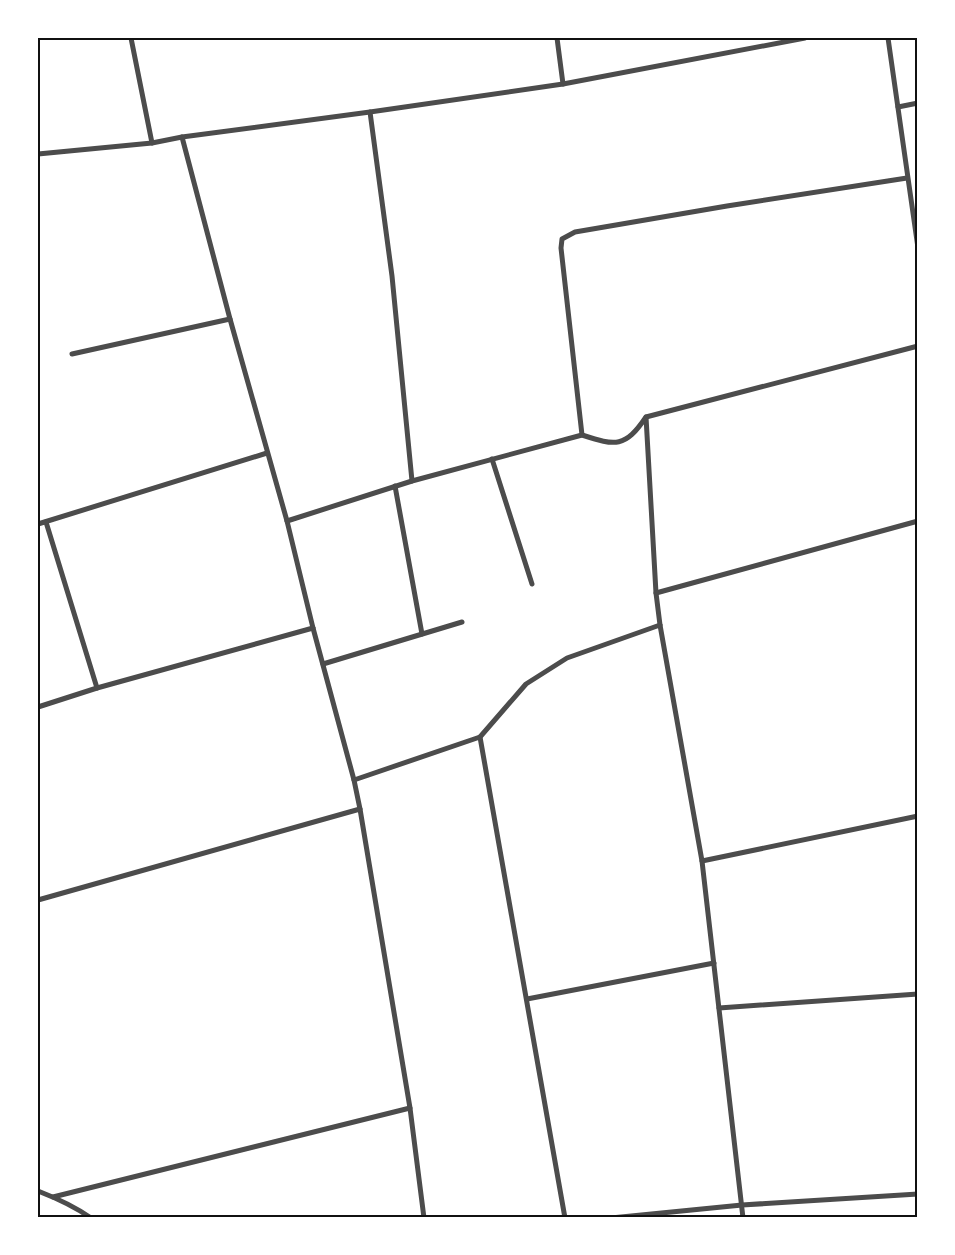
<svg xmlns="http://www.w3.org/2000/svg" width="955" height="1255" font-family="'Space Grotesk',sans-serif">
	<style>
		.lines { fill: none; stroke-linecap: round; stroke-linejoin: round }
		.minor { stroke: #4c4c4c; stroke-width: 5 }
		.neatline { fill: none; stroke: #111; stroke-width: 2 }
	</style>
	<rect width="100%" height="100%" fill="#fff"/>
	<g class="lines">
		<!-- minor -->
		<g class="minor">
			<path d="M131,38l21,105"/>
			<path d="M557,38l6,46"/>
			<path d="M888,38l30,210"/>
			<path d="M898,107l20,-4"/>
			<path d="M370,112l22,164 20,205"/>
			<path d="M182,137l48,182 57,202 26,107 41,152 6,29 50,299 14,110"/>
			<path d="M38,154l114,-11 30,-6 188,-25 193,-28 242,-46"/>
			<path d="M72,354l158,-35"/>
			<path d="M646,417l10,176 4,32 42,236 41,357"/>
			<path d="M582,435l-21,-187 1,-9 13,-7 152,-26 180,-28"/>
			<path d="M492,459l40,125"/>
			<path d="M395,486l27,148"/>
			<path d="M287,521l125,-40 170,-46c34,11 43,13 64,-18l272,-71"/>
			<path d="M46,522l51,166"/>
			<path d="M38,524l229,-71"/>
			<path d="M656,593l262,-72"/>
			<path d="M323,664l139,-42"/>
			<path d="M38,707l59,-19 216,-60"/>
			<path d="M480,737l46,-53 41,-26 93,-33"/>
			<path d="M354,780l126,-43 85,481"/>
			<path d="M702,861l216,-45"/>
			<path d="M38,900l322,-91"/>
			<path d="M527,999l187,-36"/>
			<path d="M719,1008l199,-14"/>
			<path d="M38,1191c18,7 36,15 53,27"/>
			<path d="M53,1197l357,-89"/>
			<path d="M611,1218l131,-13 176,-11"/>
		</g>
	</g>
	<!-- border -->
	<rect width="955" height="1255" fill="none" stroke="#ffffff" stroke-width="78"/>
	<rect x="39" y="39" width="877" height="1177" class="neatline"/>
</svg>
